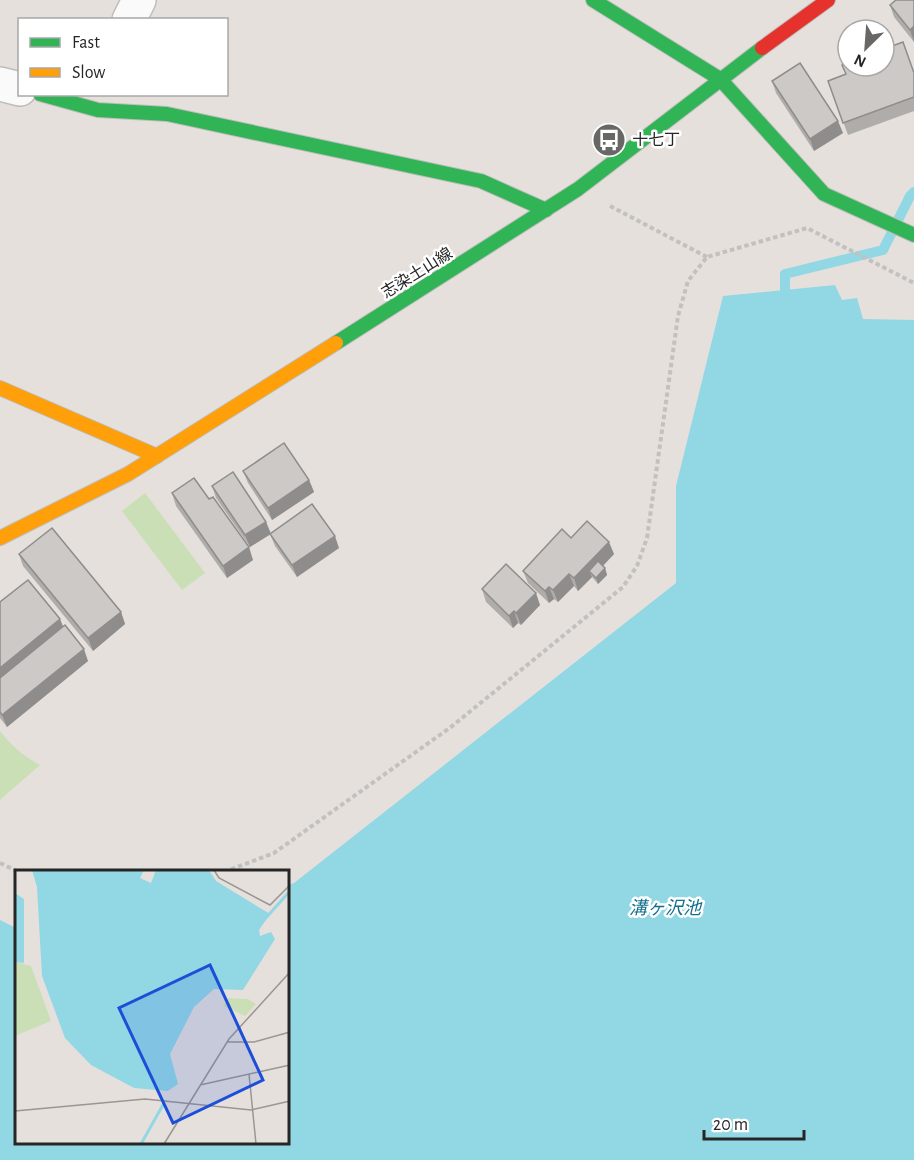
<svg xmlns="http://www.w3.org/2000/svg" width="914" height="1160" font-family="'Alegreya Sans','Noto Sans JP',sans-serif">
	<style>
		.green { fill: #cbdfb6 }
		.water { fill: #92d7e4 }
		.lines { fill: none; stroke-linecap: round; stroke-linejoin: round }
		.stream { stroke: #92d7e4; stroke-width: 10 }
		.street-casing { stroke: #bebdbd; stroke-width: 36 }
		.fast-casing { stroke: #bebdbd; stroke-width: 16 }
		.slow-casing { stroke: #bebdbd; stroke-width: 16 }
		.jam-casing { stroke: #bebdbd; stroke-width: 16 }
		.path { stroke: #c2c1c0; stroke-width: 4; stroke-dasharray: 4.5 3; stroke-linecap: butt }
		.street { stroke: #fbfafa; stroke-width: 33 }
		.fast { stroke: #30b455; stroke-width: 14 }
		.slow { stroke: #ff9f0a; stroke-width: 14 }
		.jam { stroke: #e5322d; stroke-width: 14 }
		.wall { fill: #afadaa }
		.shaded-wall { fill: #8f8d8b }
		.building { fill: #ccc9c6; stroke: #8f8d8b; stroke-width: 1.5 }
		.labels { text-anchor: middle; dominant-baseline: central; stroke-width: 5; stroke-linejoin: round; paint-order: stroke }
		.poi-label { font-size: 16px; fill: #262626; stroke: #fff; text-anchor: start }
		.street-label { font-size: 16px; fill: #262626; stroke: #fff }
		.water-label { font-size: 18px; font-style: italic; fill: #126f8e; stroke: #fff }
		.inset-river { fill: none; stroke: #92d7e4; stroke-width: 3 }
		.inset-road { fill: none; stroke: #999693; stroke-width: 1.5 }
		.view { fill: #1d4ed8; fill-opacity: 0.15; stroke: #1d4ed8; stroke-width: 3 }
		.inset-edge { fill: none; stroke: #262626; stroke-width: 3 }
	</style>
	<rect width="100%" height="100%" fill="#e5e0dc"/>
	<!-- green -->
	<g class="green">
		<path d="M145,493l60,80 -23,17 -60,-79z"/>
		<path d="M0,731c11,14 24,26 40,34l-40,35z"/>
	</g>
	<!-- water -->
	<path class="water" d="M835,285l7,15 15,-2 6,21 51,1v840h-914v-240l16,8v216h272v-259l6,-2 382,-300v-97l47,-190z"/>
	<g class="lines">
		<!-- stream -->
		<path class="stream" d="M785,290v-16l98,-24 27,-54 4,-4"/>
		<defs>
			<g id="street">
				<path d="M129,20l10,-20"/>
				<path d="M0,84l20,5"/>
			</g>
			<g id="fast">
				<path d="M593,0l127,79 104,115 90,41"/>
				<path d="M40,94l58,16 69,4 314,67 65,29"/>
				<path d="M336,343l242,-154 184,-141"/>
			</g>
			<g id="slow">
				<path d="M0,388l157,68"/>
				<path d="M0,538l128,-64 208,-131"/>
			</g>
			<path id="jam" d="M762,48l66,-48"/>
		</defs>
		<!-- street casing -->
		<use href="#street" class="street-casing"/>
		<!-- fast casing -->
		<use href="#fast" class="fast-casing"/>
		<!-- slow casing -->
		<use href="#slow" class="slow-casing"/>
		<!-- jam casing -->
		<use href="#jam" class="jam-casing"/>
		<!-- path -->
		<g class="path">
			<path d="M610,206l97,51"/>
			<path d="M0,863l19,9"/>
			<path d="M224,872l50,-19 177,-126 172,-140 14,-21 10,-28 31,-222 10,-35 19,-24 100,-29 107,55"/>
		</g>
		<!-- street -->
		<use href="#street" class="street"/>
		<!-- fast -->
		<use href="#fast" class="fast"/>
		<!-- slow -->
		<use href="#slow" class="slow"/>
		<!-- jam -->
		<use href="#jam" class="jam"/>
	</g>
	<!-- wall -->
	<g class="wall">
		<path d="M914,0v42l-20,-25 -4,-12z"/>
		<path d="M914,73v38l-66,24 -20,-54z"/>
		<path d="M772,81l71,52 -29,18 -38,-58z"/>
		<path d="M243,471l66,9 5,12 -42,28 -24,-37z"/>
		<path d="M212,486l54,36 5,12 68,14 -42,29 -22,-31 -5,-12 -20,13 -34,-49z"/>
		<path d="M172,493l37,6 44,61 -26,18 -51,-72z"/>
		<path d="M571,538l43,16 -11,12 2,2 2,7 -9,9 -6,-7 -14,14 -4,-5 -16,16 -4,-3 -5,4 -21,-20 -5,-12z"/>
		<path d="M19,554l102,58 4,12 -32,27 -70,-85z"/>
		<path d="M482,589l58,16 -19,20 -3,-2 -5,5 -27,-26z"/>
		<path d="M0,602l63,24 25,35 -81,66 -7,-9z"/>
	</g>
	<!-- shaded-wall -->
	<g class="shaded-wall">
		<path d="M914,26v16l-4,-12z"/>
		<path d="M838,121l5,12 -29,18 -4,-12z"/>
		<path d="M309,480l5,12 -42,28 -4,-12z"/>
		<path d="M266,522l5,12 -21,13 -5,-12z"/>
		<path d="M335,536l4,12 -42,29 -5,-12z"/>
		<path d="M609,542l5,12 -20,21 -5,-4 3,6 -14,14 -4,-13z"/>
		<path d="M249,547l4,13 -26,18 -4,-12z"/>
		<path d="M605,568l2,7 -9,9 -2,-6z"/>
		<path d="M569,574l5,12 -16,16 -5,-12z"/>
		<path d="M549,587l5,12 -5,4 -4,-12z"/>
		<path d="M536,593l4,12 -19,20 -5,-12z"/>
		<path d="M514,611l4,12 -5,5 -4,-12z"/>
		<path d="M121,612l4,12 -32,27 -5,-13z"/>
		<path d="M60,619l5,12 -65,49v-12z"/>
		<path d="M84,649l4,12 -81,66 -5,-12z"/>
	</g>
	<!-- building -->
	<g class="building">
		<path d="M896,0h18v26l-4,4 -20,-25z"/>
		<path d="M903,42l11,31v24l-71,26 -15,-42 18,-7 -4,-9 6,-3v4h36v-17z"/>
		<path d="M800,63l38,58 -28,18 -38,-58z"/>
		<path d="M284,443l25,37 -41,28 -25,-37z"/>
		<path d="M233,472l33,50 -21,13 -33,-49z"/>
		<path d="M194,478l15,21 4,-2 36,50 -26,19 -51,-73z"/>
		<path d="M312,504l23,32 -43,29 -22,-31z"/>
		<path d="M587,521l22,21 -35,36 -5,-4 -16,16 -4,-3 -4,4 -22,-20 39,-42 9,9z"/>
		<path d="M52,528l69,84 -33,26 -69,-84z"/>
		<path d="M598,561l7,7 -9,10 -7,-7z"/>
		<path d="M506,564l30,29 -20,20 -2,-2 -5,5 -27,-27z"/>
		<path d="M28,580l32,39 -60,49v-66z"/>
		<path d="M65,625l19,24 -82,66 -2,-3v-34z"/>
	</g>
	<!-- icons -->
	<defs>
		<symbol id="bus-disc" viewBox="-11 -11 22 22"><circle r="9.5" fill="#696766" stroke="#fff"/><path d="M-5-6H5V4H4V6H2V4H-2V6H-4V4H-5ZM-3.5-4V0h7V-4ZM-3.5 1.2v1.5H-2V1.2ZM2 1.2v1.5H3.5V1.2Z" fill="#fff"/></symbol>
	</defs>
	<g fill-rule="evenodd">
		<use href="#bus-disc" x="590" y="121" width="38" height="38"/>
	</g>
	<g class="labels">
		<!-- poi labels -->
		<g class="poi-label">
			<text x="632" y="140">十七丁</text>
		</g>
		<!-- street labels -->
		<g class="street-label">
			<text transform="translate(417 273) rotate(-32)">志染土山線</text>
		</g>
		<!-- water labels -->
		<g class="water-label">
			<text x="665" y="909">溝ヶ沢池</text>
		</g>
	</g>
	<!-- overview -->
	<g transform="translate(15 870)">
		<rect width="274" height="274" fill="#e5e0dc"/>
		<path d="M0,92l16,4 20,55 -36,15zM213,128l20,1 8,5 -11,12 -21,-10z" fill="#cbdfb6"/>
		<path d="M17,0h112l-4,8 11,5 5,-13h53l7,11 54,33 -11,16 1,6 11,-4 4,7 -32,51 -29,-1 -20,18 -24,47 8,30 -10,7 -34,-3 -43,-23 -26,-27 -23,-62 -5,-89zM0,23l9,6v64l-9,-1z" fill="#92d7e4"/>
		<path class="inset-river" d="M249,50l26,-29M126,274l23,-41"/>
		<path class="inset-road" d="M199,0l5,8 51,27 20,-20M212,172h27l36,-10M234,204l7,70M185,215l90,-20M0,241l130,-12 106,11 39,-9M149,274l65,-105 61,-67"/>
		<path class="view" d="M195,95l53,115 -90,43 -54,-115z"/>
		<rect width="274" height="274" class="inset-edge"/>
	</g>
	<!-- legend -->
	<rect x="18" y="18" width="210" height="78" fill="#ffffff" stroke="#a8a8a8" stroke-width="1.5"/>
	<rect x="30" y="38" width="30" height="9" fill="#30b455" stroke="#a8a8a8" stroke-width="1.5"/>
	<text x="72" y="48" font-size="18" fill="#262626">Fast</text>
	<rect x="30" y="68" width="30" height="9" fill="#ff9f0a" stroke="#a8a8a8" stroke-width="1.5"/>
	<text x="72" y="78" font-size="18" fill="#262626">Slow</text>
	<!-- north arrow -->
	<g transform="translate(866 48) rotate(205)"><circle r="28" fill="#ffffff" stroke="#a8a8a8" stroke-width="1.5"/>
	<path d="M0-4.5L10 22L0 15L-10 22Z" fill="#696766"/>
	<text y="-9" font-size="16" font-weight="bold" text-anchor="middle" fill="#262626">N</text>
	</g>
	<!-- scale -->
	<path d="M704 1130v9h100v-9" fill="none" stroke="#262626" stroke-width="3"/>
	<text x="713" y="1130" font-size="18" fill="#262626" stroke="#ffffff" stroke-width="4.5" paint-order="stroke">20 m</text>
</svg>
